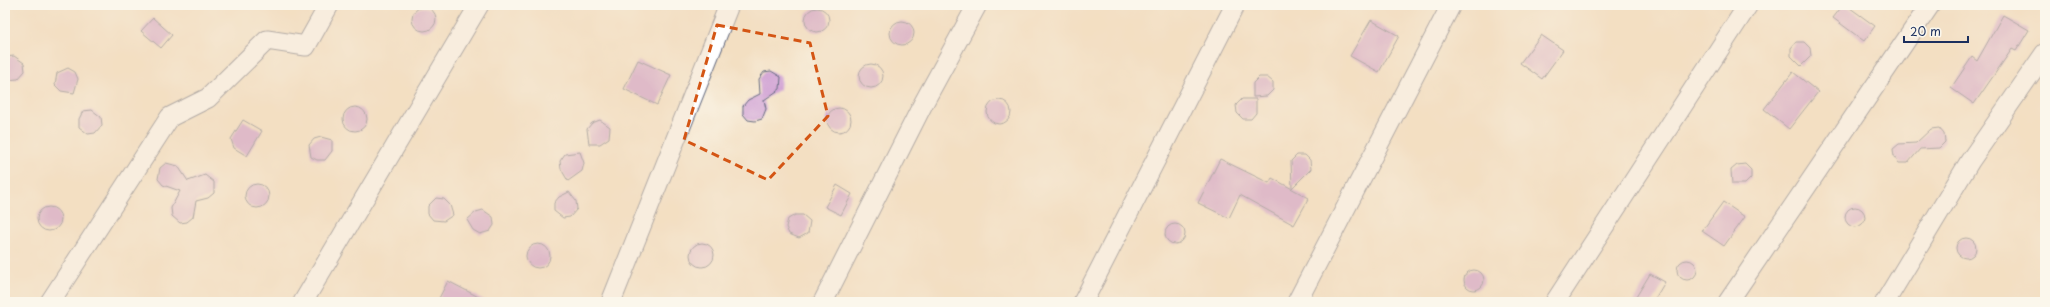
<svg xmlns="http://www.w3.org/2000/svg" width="2050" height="307" font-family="'Playpen Sans',sans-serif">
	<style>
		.building { fill: #c78fcf }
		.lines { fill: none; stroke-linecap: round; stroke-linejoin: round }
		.street-casing { stroke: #676d81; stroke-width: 21 }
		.street { stroke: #fff; stroke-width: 19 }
		.marked { fill: none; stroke: #d45514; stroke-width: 3; stroke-dasharray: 8 5; stroke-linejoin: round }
	</style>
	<rect width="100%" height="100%" fill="#fbf7ec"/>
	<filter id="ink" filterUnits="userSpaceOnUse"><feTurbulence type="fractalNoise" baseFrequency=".025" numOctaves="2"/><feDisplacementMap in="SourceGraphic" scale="8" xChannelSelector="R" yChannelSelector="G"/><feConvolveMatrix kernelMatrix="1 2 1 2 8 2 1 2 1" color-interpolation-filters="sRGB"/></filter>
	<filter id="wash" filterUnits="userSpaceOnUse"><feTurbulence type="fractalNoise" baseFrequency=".012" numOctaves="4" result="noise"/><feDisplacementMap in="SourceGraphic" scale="16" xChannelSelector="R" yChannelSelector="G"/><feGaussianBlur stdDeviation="0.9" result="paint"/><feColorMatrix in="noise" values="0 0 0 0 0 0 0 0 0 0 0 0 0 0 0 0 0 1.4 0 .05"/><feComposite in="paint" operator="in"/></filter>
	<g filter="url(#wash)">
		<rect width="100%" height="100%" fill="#f3dfc2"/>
		<g id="blocks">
			<!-- building -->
			<g class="building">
				<path d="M1843,5h3l29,21 -11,15 -31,-23z"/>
				<circle cx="424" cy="19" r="12"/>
				<circle cx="817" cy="20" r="12"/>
				<path d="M2003,15l26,15 -13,21 -4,-2 -38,55 -23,-16 21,-31 5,4z"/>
				<path d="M153,18l19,17 -11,13 -20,-17z"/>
				<path d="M1371,20l28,16 -20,36 -29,-16z"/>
				<circle cx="902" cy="33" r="12"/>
				<path d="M1541,35l22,15 -21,29 -22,-16z"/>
				<path d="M1796,42h8l6,6 1,8 -10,10 -10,-10v-8z"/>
				<path d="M14,56l10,7 1,8 -7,8 -13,1v-23z"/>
				<path d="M638,60l33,15 -14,30 -33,-16z"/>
				<circle cx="871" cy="76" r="12"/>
				<path d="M68,68l7,4 3,7 -4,14 -13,-2 -6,-6 2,-12z"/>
				<path d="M771,71l10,6 -1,12 -16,11 2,9 -4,10 -7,2 -7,-1 -5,-6v-8l5,-6 12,-6 -1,-15 5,-7z"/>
				<path d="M1793,72l25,20 -29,37 -25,-20z"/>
				<path d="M1259,77h8l6,5v8l-6,6 -14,1v-14z"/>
				<path d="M1242,99h14v14l-5,6h-8l-6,-6 -1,-8z"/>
				<circle cx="999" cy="112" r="12"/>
				<circle cx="355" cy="119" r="12"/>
				<circle cx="839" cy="120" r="12"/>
				<path d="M92,110l9,7 1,8 -7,8 -7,1 -9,-7v-8l4,-8z"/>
				<path d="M243,120l19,11 -15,25 -13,-8 -3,-9z"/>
				<path d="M600,120l10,7 -1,11 -9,6h-11l-2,-15 5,-6z"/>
				<path d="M1939,128l5,6 1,8 -6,6 -19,1 -12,14h-9l-5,-6 -1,-8 6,-5 17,-1 15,-14z"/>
				<path d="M321,137l11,3v11l-7,9h-8l-6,-3 -2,-12 5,-6z"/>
				<path d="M580,152l4,11 -2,8 -14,10 -7,-12 -1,-8 5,-7z"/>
				<path d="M1297,155h8l5,5 1,9 -19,19 -1,-27z"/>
				<path d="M1220,159l49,24 3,-5 37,20 -15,27 -54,-30 -11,23 -31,-15z"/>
				<path d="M166,163l12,3 10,15 17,-6 9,7v11l-6,5 -12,3 -3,16 -6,5 -7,1 -8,-7 -1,-8 9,-17 -17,-6 -5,-6 2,-11z"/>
				<path d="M1745,164l6,6v8l-6,6h-13l-1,-14 6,-5z"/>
				<circle cx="257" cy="196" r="12"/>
				<path d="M837,185l15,9 -11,21 -16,-8z"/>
				<path d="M569,192l7,9 1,8 -7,8 -7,1 -9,-7v-8l5,-6z"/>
				<path d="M436,198l8,1 6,6 3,10 -9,6 -11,-1 -5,-6v-8z"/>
				<path d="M1723,202l22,15 -21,29 -22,-15z"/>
				<circle cx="1855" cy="217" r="10"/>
				<circle cx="49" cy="219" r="12"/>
				<path d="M483,210l10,7 1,8 -4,6 -10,3 -7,-4 -6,-10 9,-8z"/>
				<path d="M795,215h8l7,6 -2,12 -9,5 -10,-4 -3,-7 2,-8z"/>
				<circle cx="1175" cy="234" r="10"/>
				<circle cx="1966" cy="248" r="10"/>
				<circle cx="702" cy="255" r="12"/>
				<circle cx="538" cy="256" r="12"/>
				<circle cx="1687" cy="270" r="10"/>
				<circle cx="1474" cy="280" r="10"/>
				<path d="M1650,274l15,8 -12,20h-20z"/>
				<path d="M448,281l40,21h-51z"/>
			</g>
		</g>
	</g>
	<g filter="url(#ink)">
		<use href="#blocks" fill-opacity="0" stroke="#676d81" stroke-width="1"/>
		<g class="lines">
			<defs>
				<g id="street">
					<path d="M50,302l120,-185 38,-19 59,-58 39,6 23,-41"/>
					<path d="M303,302l176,-297"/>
					<path d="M611,302l118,-297"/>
					<path d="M823,302l100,-198 54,-99"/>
					<path d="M1083,302l152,-297"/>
					<path d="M1297,302l154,-297"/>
					<path d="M1555,302l193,-297"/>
					<path d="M1728,302l202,-297"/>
					<path d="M1885,302l85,-141 75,-108"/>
				</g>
			</defs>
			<!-- street casing -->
			<use href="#street" class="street-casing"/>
			<!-- street -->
			<use href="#street" class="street"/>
		</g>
	</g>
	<!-- marked area -->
	<path d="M0 0H2050V307H0ZM717,25l93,18 18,73 -60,64 -84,-40z" fill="#f3dfc2" fill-opacity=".55" fill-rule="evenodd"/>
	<path class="marked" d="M717,25l93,18 18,73 -60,64 -84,-40z"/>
	<!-- margin -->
	<rect width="2050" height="307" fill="none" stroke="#fbf7ec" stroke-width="20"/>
	<!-- scale -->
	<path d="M1904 36v6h64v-6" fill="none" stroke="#1b2f5e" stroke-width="2"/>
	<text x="1910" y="36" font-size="12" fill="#1b2f5e" stroke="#fbf7ec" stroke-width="3" paint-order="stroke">20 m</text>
</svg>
